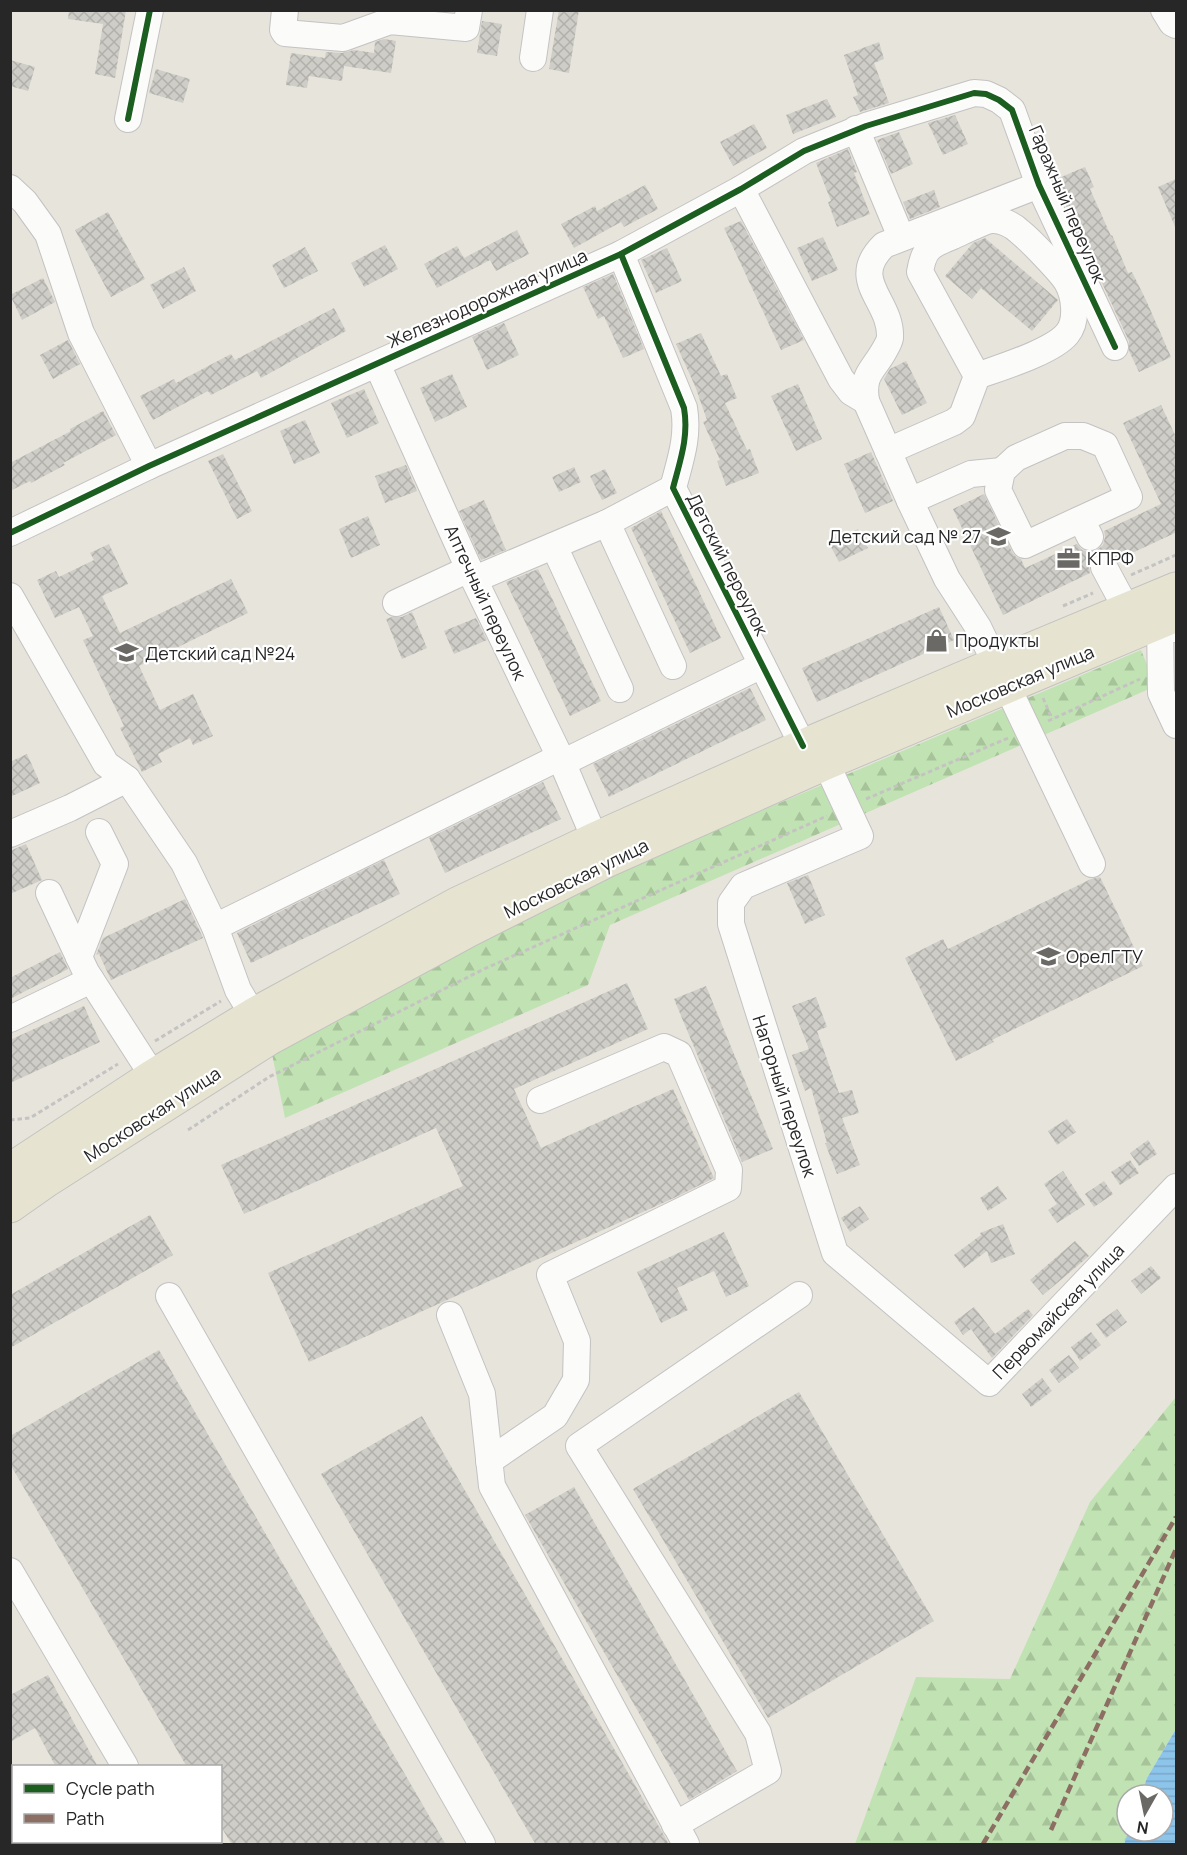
<svg xmlns="http://www.w3.org/2000/svg" width="1187" height="1855" font-family="Manrope,sans-serif">
	<style>
		.forest { fill: url(#forest-firs) }
		.water { fill: url(#water-rules) }
		.building { fill: url(#building-cross-hatch) }
		.lines { fill: none; stroke-linecap: round; stroke-linejoin: round }
		.minor-casing { stroke: #c4c2c2; stroke-width: 28 }
		.major-casing { stroke: #c3c2bf; stroke-width: 35 }
		.path { stroke: #c4c3c2; stroke-width: 3; stroke-dasharray: 4.5 3; stroke-linecap: butt }
		.minor { stroke: #fbfbfa; stroke-width: 26 }
		.major { stroke: #e6e4d1; stroke-width: 33 }
		.quiet { stroke: #8d6e63; stroke-width: 4.5; stroke-dasharray: 9 4.5; stroke-linecap: butt }
		.cycleway-casing { stroke: #fff; stroke-width: 10 }
		.cycleway { stroke: #1b5e20; stroke-width: 6 }
		.labels { text-anchor: middle; dominant-baseline: central; stroke-width: 4.5; stroke-linejoin: round; paint-order: stroke }
		.street-label { font-size: 18px; fill: #272727; stroke: #fff }
		.poi-label { font-size: 18px; fill: #272727; stroke: #fff; text-anchor: start }
	</style>
	<defs>
		<pattern id="forest-firs" width="22" height="20" patternUnits="userSpaceOnUse" patternTransform="scale(1.5)"><rect width="22" height="20" fill="#c1e3b3"/><path d="M5 1l3.5 6h-7zM16 11l3.5 6h-7z" fill="#a6c39a"/></pattern>
		<pattern id="water-rules" width="6" height="5" patternUnits="userSpaceOnUse" patternTransform="scale(1.5)"><rect width="6" height="5" fill="#8dc4ea"/><path d="M0 2.5h6" fill="none" stroke="#7aa8c9"/></pattern>
		<pattern id="building-cross-hatch" width="8" height="8" patternUnits="userSpaceOnUse" patternTransform="scale(1.5)"><rect width="8" height="8" fill="#cfcdc7"/><path d="M0 0l8 8M0 8l8-8" fill="none" stroke="#b2b0ab"/></pattern>
	</defs>
	<rect width="100%" height="100%" fill="#e7e4dc"/>
	<!-- forest -->
	<g class="forest">
		<path d="M1141,650l15,36 -546,239 -22,60 -303,133 -13,-64 328,-175z"/>
		<path d="M1176,1397v332l-29,49 -6,17h-14v36h2l-5,13h-269l61,-167 94,2 80,-177z"/>
	</g>
	<!-- water -->
	<path class="water" d="M1176,1729v115h-52l5,-13h34v-36h-22l6,-17z"/>
	<!-- building -->
	<g class="building">
		<path d="M69,10h57l-11,68 -20,-4 8,-50 -35,-5z"/>
		<path d="M559,10h20l-10,63 -20,-4z"/>
		<path d="M482,21l20,3 -5,32 -20,-3z"/>
		<path d="M384,39l12,2 -5,32 -47,-7 -2,15 -33,-5 -2,12 -21,-3 5,-32 34,5 1,-6 16,1 12,-3 20,3 1,-11z"/>
		<path d="M879,42l5,17 -10,4 15,40 -29,9 -7,-15 5,-2 -14,-40z"/>
		<path d="M10,60l25,7 -7,24 -18,-5z"/>
		<path d="M156,69l34,10 -7,24 -34,-10z"/>
		<path d="M827,99l9,18 -43,17 -7,-19z"/>
		<path d="M955,115l13,29 -25,11 -15,-32z"/>
		<path d="M754,124l13,24 -34,18 -13,-24z"/>
		<path d="M899,132l14,32 -22,10 -14,-34z"/>
		<path d="M848,149l9,23 -3,1 16,41 -33,13 -9,-25 3,-1 -15,-38z"/>
		<path d="M1085,167l9,20 -4,2 21,47 1,-1 16,38 4,-1 14,28 25,57 -32,15 -10,-21v-10l-75,-161z"/>
		<path d="M1176,179v50l-18,-42z"/>
		<path d="M645,185l13,24 -34,18 -3,-5 -47,26 -13,-24 34,-18 2,5z"/>
		<path d="M934,190l6,17 -30,12 -7,-17z"/>
		<path d="M108,212l37,67 -34,18 -36,-67z"/>
		<path d="M741,221l63,119 -23,10 -57,-122z"/>
		<path d="M517,230l12,24 -33,17 -6,-11 -53,28 -13,-24 33,-18 7,12z"/>
		<path d="M823,237l15,33 -26,11 -15,-33z"/>
		<path d="M985,238l73,62 -26,31 -51,-43 -9,11 -27,-23 28,-33z"/>
		<path d="M385,245l13,24 -34,18 -13,-24z"/>
		<path d="M305,247l13,24 -34,17 -12,-23z"/>
		<path d="M667,248l15,33 -26,12 -15,-33z"/>
		<path d="M184,267l12,24 -33,18 -13,-24z"/>
		<path d="M613,274l31,75 -21,9 -19,-42 -6,3 -15,-32z"/>
		<path d="M43,278l12,24 -33,18 -12,-25z"/>
		<path d="M334,308l12,23 -85,47 -4,-7 -46,24 -3,-4 -55,29 -13,-24 34,-17 2,4 55,-29 4,6z"/>
		<path d="M504,323l15,32 -32,15 -15,-33z"/>
		<path d="M701,333l20,43 6,-2 10,24 -12,5 22,47 3,-1 9,24 -33,13 -9,-25 3,-1 -17,-38 4,-2 -12,-34 -19,-42z"/>
		<path d="M68,340l12,24 -27,15 -13,-24z"/>
		<path d="M906,361l21,42 -25,12 -18,-36 6,-10z"/>
		<path d="M452,374l15,33 -32,15 -15,-34z"/>
		<path d="M798,384l24,55 -26,12 -25,-55z"/>
		<path d="M364,389l15,34 -32,15 -16,-35z"/>
		<path d="M1161,405l15,32v98l-1,-2 -58,27 -6,-6 -7,-2 -7,2 -6,6 -2,6 1,7 -87,42 -50,-106 31,-15 28,58 4,5 5,2 4,9 52,-24 5,6 7,2 7,-1 7,-6 2,-8 -1,-6 57,-27 -38,-81z"/>
		<path d="M103,411l13,24 -53,28 2,2 -34,18 -1,-2 -20,10v-28l61,-32 -1,-2z"/>
		<path d="M305,420l15,33 -26,11 -14,-33z"/>
		<path d="M871,452l22,49 -28,12 -21,-49z"/>
		<path d="M223,454l29,57 -15,8 -29,-58z"/>
		<path d="M406,465l11,26 -32,12 -10,-27z"/>
		<path d="M574,467l7,15 -22,10 -7,-15z"/>
		<path d="M605,469l12,24 -15,7 -12,-24z"/>
		<path d="M484,500l22,50 -25,10 -22,-49z"/>
		<path d="M661,511l60,127 -31,15 -59,-125z"/>
		<path d="M368,516l12,29 -29,13 -12,-29z"/>
		<path d="M858,529l10,19 -29,14 -10,-19z"/>
		<path d="M109,544l19,40 -26,12 18,37 111,-54 17,34 -109,53 21,44 33,-16 20,42 -20,9 -3,-7 -32,16 4,8 -20,10 -22,-44 4,-2 -41,-86 10,-4 -14,-29 -24,11 -18,-38 19,-9 3,6 35,-17 -4,-7z"/>
		<path d="M538,569l63,132 -31,15 -64,-134z"/>
		<path d="M939,607l15,33 -137,62 -15,-34z"/>
		<path d="M412,612l15,36 -25,11 -16,-40 6,-2h10z"/>
		<path d="M476,618l11,22 -33,14 -10,-23z"/>
		<path d="M750,688l16,32 -157,77 -16,-33z"/>
		<path d="M27,754l13,29 -30,14v-35z"/>
		<path d="M543,782l18,37 -116,54 -16,-35z"/>
		<path d="M26,844l16,36 -32,14v-43z"/>
		<path d="M384,860l16,34 -149,69 -14,-30z"/>
		<path d="M808,875l17,40 -20,9 -18,-41z"/>
		<path d="M1100,877l43,89 -151,74 2,2 -38,19 -51,-103 38,-19 5,10 143,-70z"/>
		<path d="M185,899l18,39 -92,42 -12,-26 -3,1 7,-17z"/>
		<path d="M60,952l8,17 -58,30v-21z"/>
		<path d="M627,983l21,46 -134,60 27,59 132,-59 41,89 -40,20 -365,164 -41,-89 195,-87 -27,-58 -192,86 -23,-49z"/>
		<path d="M706,986l67,163 -31,13 -68,-163z"/>
		<path d="M816,997l11,30 -10,4 22,62 13,-3 7,23 -17,5 18,47 -23,9 -12,-31h2l-16,-55 -6,3 -13,-36 17,-6 -17,-43z"/>
		<path d="M84,1006l16,36 -90,41v-43z"/>
		<path d="M1067,1119l9,13 -19,13 -9,-14z"/>
		<path d="M1148,1140l9,14 -18,12 -9,-13z"/>
		<path d="M1130,1160l9,13 -19,12 -9,-13z"/>
		<path d="M1063,1171l22,34 -28,18 -9,-13 9,-6 -13,-20z"/>
		<path d="M1104,1181l9,13 -19,13 -9,-13z"/>
		<path d="M998,1186l9,13 -19,12 -8,-13z"/>
		<path d="M860,1206l9,13 -19,13 -9,-14z"/>
		<path d="M150,1215l23,40 -163,93v-53z"/>
		<path d="M1003,1224l12,30 -24,9 -4,-12 -23,17 -10,-13 27,-20 -1,-2z"/>
		<path d="M724,1232l25,54 -23,11 -12,-26 -37,17 11,22 -27,13 -24,-51z"/>
		<path d="M1075,1241l14,15 -46,39 -13,-15z"/>
		<path d="M1151,1266l10,12 -20,16 -10,-13z"/>
		<path d="M974,1307l21,27 33,-25 5,6 -41,43 -21,-29 -8,6 -9,-13z"/>
		<path d="M1117,1309l10,13 -21,16 -10,-14z"/>
		<path d="M1091,1332l10,13 -21,16 -9,-14z"/>
		<path d="M159,1350l287,495h-214l-12,-20v-58h-33l-177,-303v-28z"/>
		<path d="M1069,1355l10,13 -20,15 -10,-13z"/>
		<path d="M1042,1378l10,13 -21,16 -9,-13z"/>
		<path d="M799,1392l135,229 -166,97 -135,-229z"/>
		<path d="M422,1416l243,421 4,8h-133l-215,-371z"/>
		<path d="M574,1487l163,284 -48,29 -164,-285z"/>
		<path d="M48,1675l50,92h-42l-21,-39 -25,14v-47z"/>
	</g>
	<g class="lines">
		<defs>
			<g id="minor">
				<path d="M285,10l-2,20 2,3 58,5 47,-17 76,7 3,-18"/>
				<path d="M1164,10l8,13 4,2"/>
				<path d="M533,58l7,-48"/>
				<path d="M128,119l22,-109"/>
				<path d="M856,129l45,108"/>
				<path d="M10,188l15,14 23,32 33,99 68,133"/>
				<path d="M741,189l100,190 10,13 15,9 44,100 37,78 31,48 18,37"/>
				<path d="M621,254l63,154c5,29 -4,53 -11,80l130,258"/>
				<path d="M377,364l92,205 91,188 35,82"/>
				<path d="M866,401c-4,-27 6,-29 18,-50 2,-4 5,-8 6,-13 2,-38 -43,-57 -6,-93l155,-60"/>
				<path d="M888,451l66,-29 8,-6 15,-40 -57,-104c4,-25 11,-27 33,-36 9,-4 30,-15 38,-16 10,-1 22,5 29,12 10,8 41,40 47,50 8,14 11,39 0,52 -15,18 -68,34 -90,42"/>
				<path d="M910,501l61,-27 31,-3"/>
				<path d="M1081,519l-56,26 -27,-55 4,-19 14,-13 49,-22h18l22,9 24,52 -48,22 9,18"/>
				<path d="M607,523l66,143"/>
				<path d="M10,533l139,-67 472,-212 120,-65 63,-38 62,-25 108,-33 12,1 13,6 13,10 27,75 76,162"/>
				<path d="M554,546l66,143"/>
				<path d="M1104,567l23,43"/>
				<path d="M475,579l132,-56 66,-35"/>
				<path d="M10,596l96,168 21,15 57,84 31,64 23,63 15,25"/>
				<path d="M396,603l73,-34"/>
				<path d="M1175,629l-15,-7 1,71 15,32"/>
				<path d="M1007,686l85,178"/>
				<path d="M562,763l200,-98"/>
				<path d="M826,763l34,73 -117,50 -12,17v21l104,329 154,130 187,-196"/>
				<path d="M10,834l60,-26 57,-29"/>
				<path d="M49,893l37,79 67,104"/>
				<path d="M215,927l345,-170"/>
				<path d="M79,957l36,-93 -16,-32"/>
				<path d="M10,1019l81,-39"/>
				<path d="M169,1296l313,548"/>
				<path d="M450,1315l32,79 10,92 194,358"/>
				<path d="M489,1461l66,-45 21,-36 1,-39 -27,-66 178,-87 1,-18 -50,-116 -15,-7 -124,53"/>
				<path d="M10,1571l115,195"/>
				<path d="M675,1825l93,-54 -10,-38 -179,-287 220,-151"/>
				<path d="M171,1842l2,2"/>
				<path d="M28,1844l5,-2"/>
			</g>
			<g id="major">
				<path d="M10,1170l143,-94 100,-61 204,-111 138,-65 208,-93 193,-82 180,-75"/>
				<path d="M10,1206l37,-26 221,-141 201,-109 137,-69 220,-98 350,-148"/>
			</g>
		</defs>
		<!-- minor casing -->
		<use href="#minor" class="minor-casing"/>
		<!-- major casing -->
		<use href="#major" class="major-casing"/>
		<!-- path -->
		<g class="path">
			<path d="M1131,575l45,-20"/>
			<path d="M1063,606l30,-13"/>
			<path d="M1043,698l9,21"/>
			<path d="M1048,721l92,-42"/>
			<path d="M866,799l142,-61"/>
			<path d="M155,1041l66,-40"/>
			<path d="M10,1120l20,-2 88,-54"/>
			<path d="M188,1130l81,-53 215,-108 343,-153"/>
		</g>
		<!-- minor -->
		<use href="#minor" class="minor"/>
		<!-- major -->
		<use href="#major" class="major"/>
		<!-- quiet -->
		<g class="quiet">
			<path d="M1051,1830l125,-281"/>
			<path d="M983,1844l193,-327"/>
		</g>
		<defs>
			<g id="cycleway">
				<path d="M128,119l22,-109"/>
				<path d="M621,254l63,154c5,29 -4,53 -11,80l130,258"/>
				<path d="M10,533l139,-67 472,-212 120,-65 63,-38 62,-25 108,-33 12,1 13,6 13,10 27,75 76,162"/>
			</g>
		</defs>
		<!-- cycleway casing -->
		<use href="#cycleway" class="cycleway-casing"/>
		<!-- cycleway -->
		<use href="#cycleway" class="cycleway"/>
	</g>
	<!-- icons -->
	<defs>
		<symbol id="school-bare" viewBox="-9 -9 18 18"><path d="M0-5L7-2L0 1L-7-2ZM-4 1L0 2.5L4 1V4Q0 6-4 4Z" fill="#6a6966" stroke="#fff" stroke-width="2.5" paint-order="stroke"/></symbol>
		<symbol id="office-bare" viewBox="-9 -9 18 18"><path d="M-6-3h4V-5.5h4V-3h4V5H-6ZM-1-4.5V-3h2v-1.5ZM-6 0V1H6V0Z" fill="#6a6966" stroke="#fff" stroke-width="2.5" paint-order="stroke"/></symbol>
		<symbol id="shop-bare" viewBox="-9 -9 18 18"><path d="M-5-2.5h2.3a2.7 3.5 0 0 1 5.4 0H5L5.5 6h-11ZM-1.5-2.5h3a1.5 2.3 0 0 0-3 0Z" fill="#6a6966" stroke="#fff" stroke-width="2.5" paint-order="stroke"/></symbol>
		<symbol id="university-bare" viewBox="-9 -9 18 18"><path d="M0-5L7-2L0 1L-7-2ZM-4 1L0 2.5L4 1V4Q0 6-4 4Z" fill="#6a6966" stroke="#fff" stroke-width="2.5" paint-order="stroke"/></symbol>
	</defs>
	<g fill-rule="evenodd">
		<use href="#school-bare" x="982" y="520" width="33" height="33"/>
		<use href="#office-bare" x="1052" y="542" width="33" height="33"/>
		<use href="#shop-bare" x="920" y="624" width="33" height="33"/>
		<use href="#school-bare" x="110" y="636" width="33" height="33"/>
		<use href="#university-bare" x="1032" y="940" width="33" height="33"/>
	</g>
	<g class="labels">
		<!-- street labels -->
		<g class="street-label">
			<text transform="translate(1068 204) rotate(67)">Гаражный переулок</text>
			<text transform="translate(487 298) rotate(-24)">Железнодорожная улица</text>
			<text transform="translate(728 564) rotate(63)">Детский переулок</text>
			<text transform="translate(486 602) rotate(65)">Аптечный переулок</text>
			<text transform="translate(1020 681) rotate(-23)">Московская улица</text>
			<text transform="translate(576 878) rotate(-26)">Московская улица</text>
			<text transform="translate(785 1096) rotate(72)">Нагорный переулок</text>
			<text transform="translate(152 1114) rotate(-33)">Московская улица</text>
			<text transform="translate(1058 1311) rotate(-46)">Первомайская улица</text>
		</g>
		<!-- poi labels -->
		<g class="poi-label">
			<text x="981" y="536" text-anchor="end">Детский сад № 27</text>
			<text x="1087" y="558">КПРФ</text>
			<text x="955" y="640">Продукты</text>
			<text x="145" y="653">Детский сад №24</text>
			<text x="1066" y="956">ОрелГТУ</text>
		</g>
	</g>
	<!-- border -->
	<rect width="1187" height="1855" fill="none" stroke="#272727" stroke-width="24"/>
	<!-- legend -->
	<rect x="12" y="1765" width="210" height="78" fill="#ffffff" stroke="#a9a9a9" stroke-width="1.5"/>
	<rect x="24" y="1784" width="30" height="9" fill="#1b5e20" stroke="#a9a9a9" stroke-width="1.5"/>
	<text x="66" y="1795" font-size="18" fill="#272727">Cycle path</text>
	<rect x="24" y="1814" width="30" height="9" fill="#8d6e63" stroke="#a9a9a9" stroke-width="1.5"/>
	<text x="66" y="1825" font-size="18" fill="#272727">Path</text>
	<!-- north arrow -->
	<g transform="translate(1145 1813) rotate(189)"><circle r="28" fill="#ffffff" stroke="#a9a9a9" stroke-width="1.5"/>
	<path d="M0-4.5L10 22L0 15L-10 22Z" fill="#6a6966"/>
	<text y="-9" font-size="16" font-weight="bold" text-anchor="middle" fill="#272727">N</text>
	</g>
</svg>
